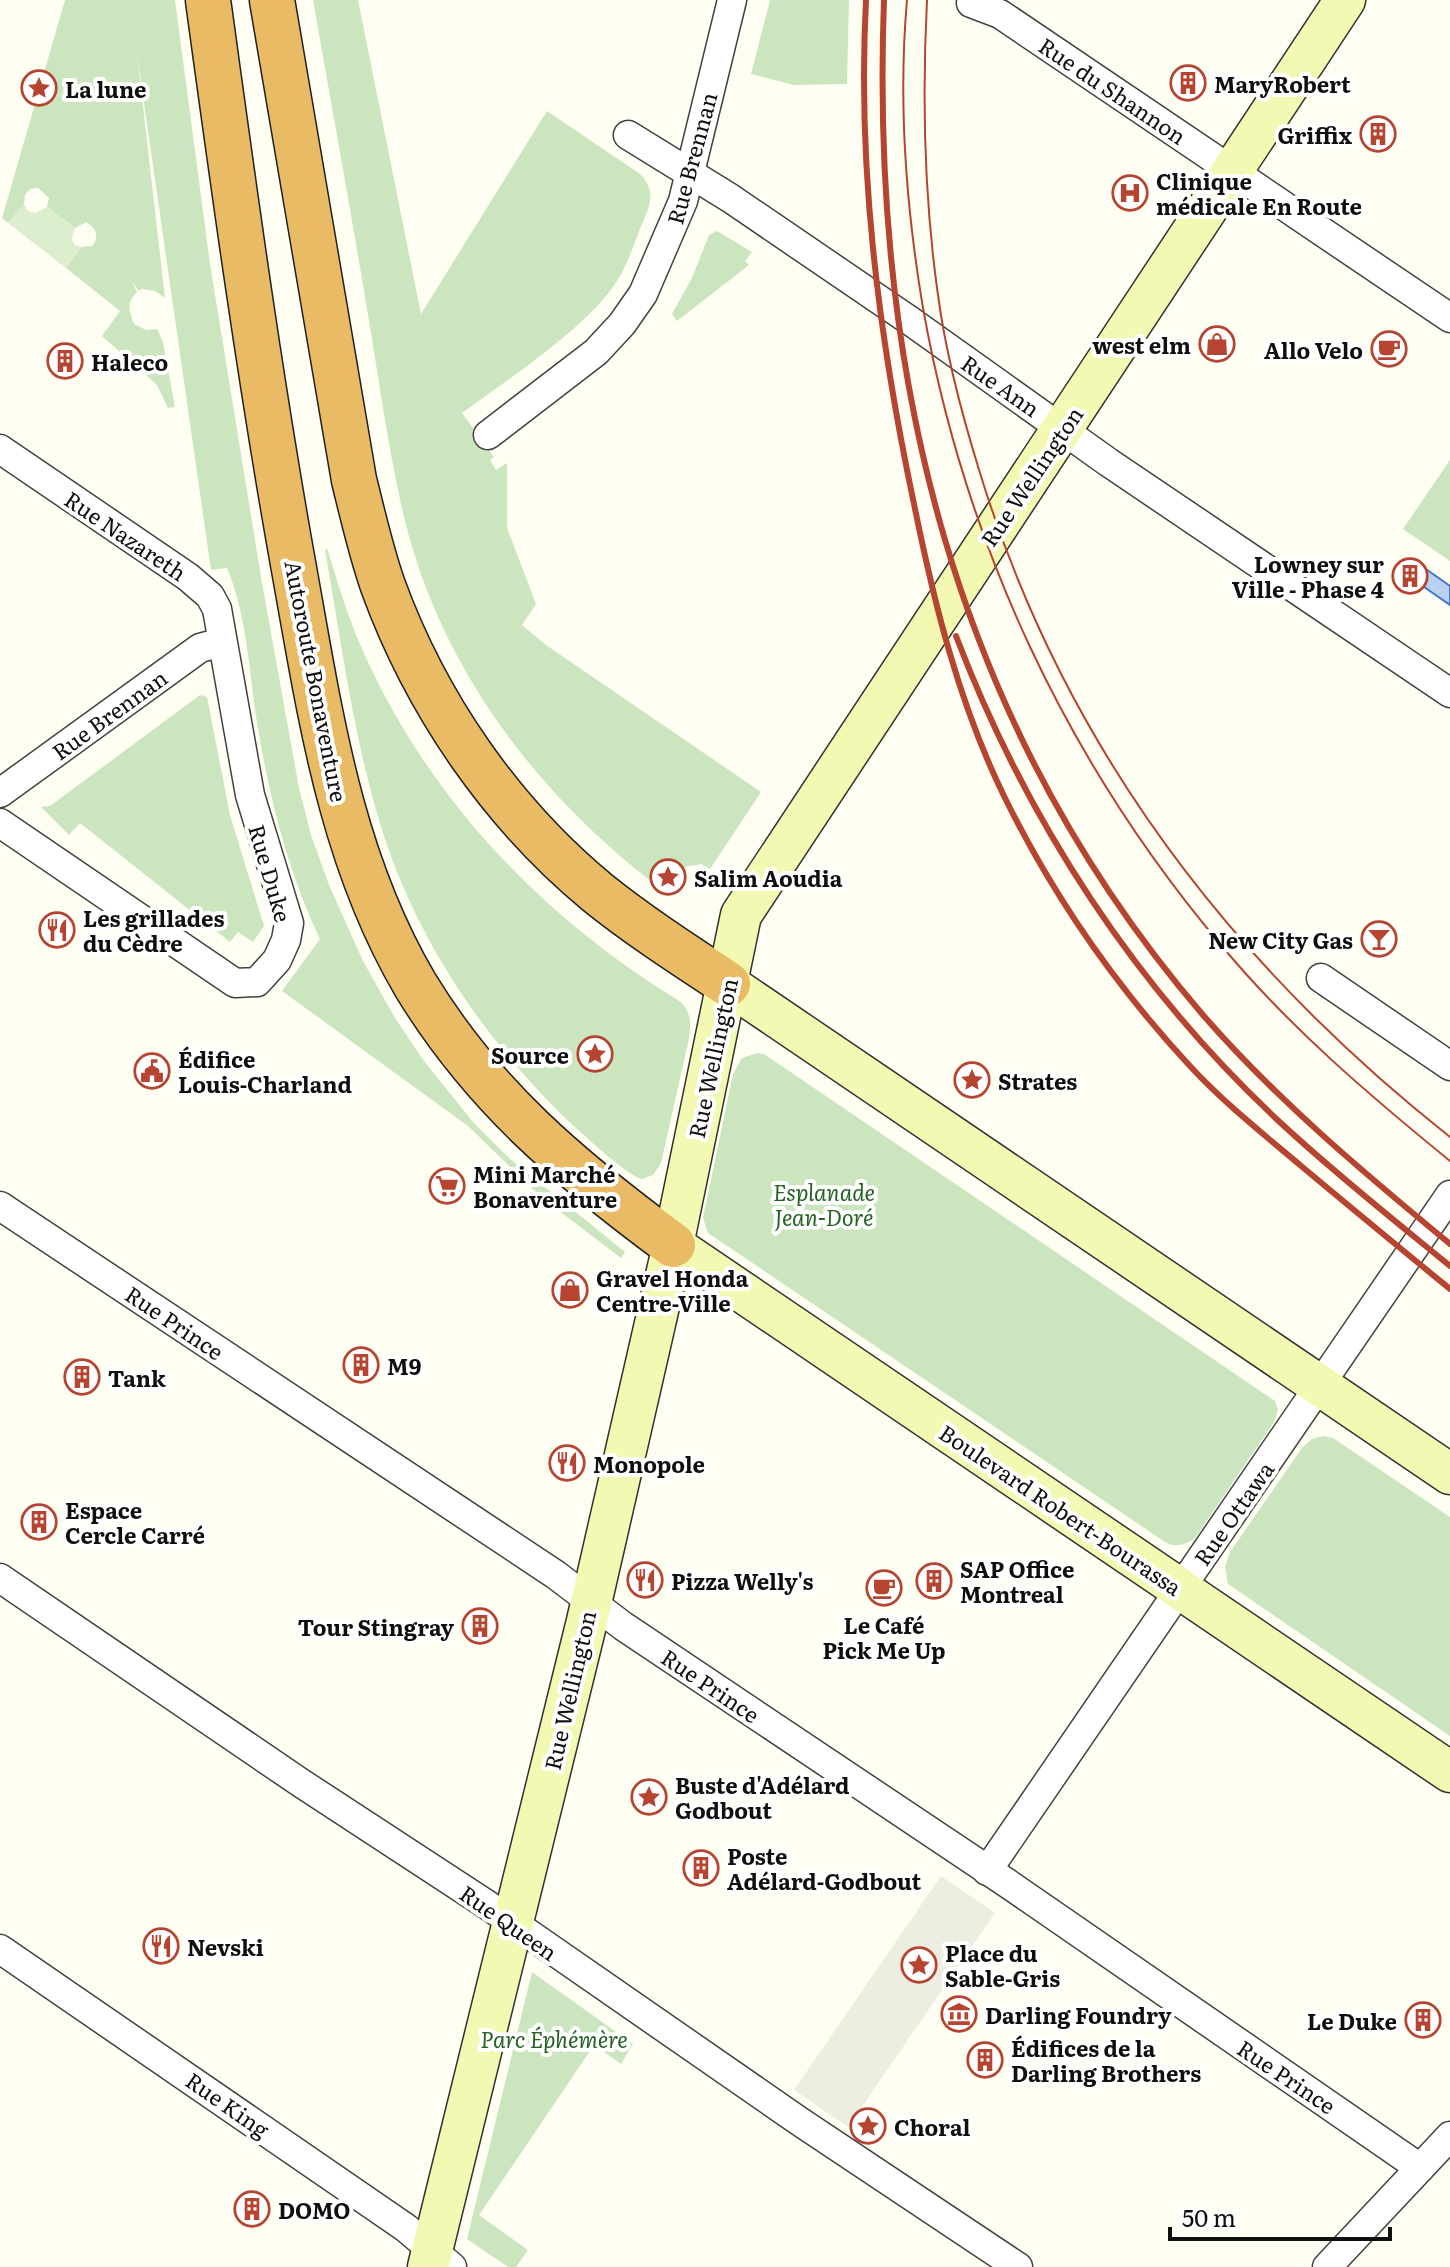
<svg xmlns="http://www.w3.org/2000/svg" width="1450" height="2267" font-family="Literata,serif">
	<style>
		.green { fill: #cbe6be }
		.pitch { fill: #ddeecf }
		.plaza { fill: #eeede1 }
		.water { fill: #bad2f2; stroke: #4779c3; stroke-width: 2 }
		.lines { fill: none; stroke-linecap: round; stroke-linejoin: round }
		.street-casing { stroke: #424242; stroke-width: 31 }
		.secondary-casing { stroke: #313131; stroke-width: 43 }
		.highway-casing { stroke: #202020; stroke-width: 47 }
		.street { stroke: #fff; stroke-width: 28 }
		.secondary { stroke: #f3f9b2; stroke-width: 40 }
		.highway { stroke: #e9bb65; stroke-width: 44 }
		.tram { stroke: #b54431; stroke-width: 2 }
		.rail { stroke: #b54431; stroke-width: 6 }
		.labels { text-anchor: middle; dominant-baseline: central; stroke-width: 8; stroke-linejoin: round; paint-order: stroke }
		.poi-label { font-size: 22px; font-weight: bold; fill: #0f0f0f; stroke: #fff; text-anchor: start }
		.street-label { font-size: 22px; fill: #0f0f0f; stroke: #fff }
		.park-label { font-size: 22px; font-style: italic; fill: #256224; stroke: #fff }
	</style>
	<rect width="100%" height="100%" fill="#fefef2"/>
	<!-- green -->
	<g class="green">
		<path d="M65,0h110l35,264 52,319 37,205 12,47 18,50 34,76 32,57 29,43 49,61 36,36 116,94 -4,6 -80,-61 -73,-71 -186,-135 38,-52c-31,-64 -50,-139 -62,-210 -9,-53 -10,-111 -31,-161l-16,2 -74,-516 28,244 -10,-7 -13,-2 -3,2 -7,-9 5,10c-11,11 -8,19 -3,32l12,6 11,-1 6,13 12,65 -7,1 -11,-23 -55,-49 18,-25 -54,-43 15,-21 11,-1c8,-10 4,-18 -6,-24l-11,6 -28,-21 2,-9 -11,-10 -8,1 -5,6 -1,9 -16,19 -6,-5z"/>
		<path d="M313,0h45l63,314 126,-203 93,63c17,17 10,31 2,50 -8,19 -14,40 -25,57 -30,47 -109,98 -155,132l32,44 -4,3 6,10 11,-7v65l29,76 -14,21 24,20 215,147 -51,77 -9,-5 -22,4 -15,23c-124,-92 -223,-221 -260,-374 -16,-68 -25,-138 -37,-208 -17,-103 -36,-206 -54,-309z"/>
		<path d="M770,0h79l-2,84 -53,1 -43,-11z"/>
		<path d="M717,231l35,21 -7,9 4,4 -72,56 -5,-7 20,-36 17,-43z"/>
		<path d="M1450,460v101l-47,-32z"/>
		<path d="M327,548c9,29 18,59 29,87 65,156 182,280 325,367 12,14 10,24 7,41l-27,120 -8,12 -11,4c-15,-3 -66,-51 -80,-64 -78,-77 -144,-174 -178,-279 -30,-93 -42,-190 -59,-286z"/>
		<path d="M200,695l7,2 23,118 34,111 -11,16 -15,-10 -8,10 -150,-119 -11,12 -28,-28 9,-1z"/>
		<path d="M757,1053l7,1 511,347 3,9 -4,12 -79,116c-9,7 -20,10 -30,4l-457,-309 -5,-15 30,-144 9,-16z"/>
		<path d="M1323,1436l10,2 117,79v219l-222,-152 -3,-18 5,-14 72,-104 10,-9z"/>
		<path d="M532,1972l101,72 -12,20 -27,-19 -115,170 49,35 -12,17h-8l-41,-28z"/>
	</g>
	<!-- pitch -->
	<path class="pitch" d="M24,204l3,6 8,3 12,-6 28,21 -3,11 3,6 6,2 -15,21 -58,-45z"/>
	<!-- plaza -->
	<path class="plaza" d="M941,1876l54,37 -147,214 -54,-37z"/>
	<!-- water -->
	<path class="water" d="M1423,567l27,19v19l-36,-25z"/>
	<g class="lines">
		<defs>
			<g id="street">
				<path d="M972,0l-1,3 29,11 450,304"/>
				<path d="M628,135l102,63 179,122 199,142 342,231"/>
				<path d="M488,435l108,-83 26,-28 21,-30 40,-93 49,-201"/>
				<path d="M0,449l188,128 22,19 7,13 33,186 39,128 -3,17 -9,20 -20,22 -22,1 -235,-160"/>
				<path d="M0,793l200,-145 22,-6"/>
				<path d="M1321,978l129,88"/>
				<path d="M0,1206l556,369 67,51 384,257 413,285"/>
				<path d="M0,1578l301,205 185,121 313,217 219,146"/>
				<path d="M987,1871l463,-676"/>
				<path d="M0,1949l406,279 46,39"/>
				<path d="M1327,2267l123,-131"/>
			</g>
			<g id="secondary">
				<path d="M728,984l722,490"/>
				<path d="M673,1245l777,527"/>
				<path d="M428,2267l159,-646 86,-376 68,-330 604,-915"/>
			</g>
			<g id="highway">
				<path d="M208,0c26,190 52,380 86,569 26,144 46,289 122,417 67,110 154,183 257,259"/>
				<path d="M272,0l82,480c9,36 17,72 29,106 43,118 118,227 215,307 41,33 86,62 130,91"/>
			</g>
		</defs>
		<!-- street casing -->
		<use href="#street" class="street-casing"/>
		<!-- secondary casing -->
		<use href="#secondary" class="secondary-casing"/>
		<!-- highway casing -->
		<use href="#highway" class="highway-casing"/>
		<!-- street -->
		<use href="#street" class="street"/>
		<!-- secondary -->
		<use href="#secondary" class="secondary"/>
		<!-- highway -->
		<use href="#highway" class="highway"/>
		<!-- tram -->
		<g class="tram">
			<path d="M907,0c-9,102 -1,207 16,308 42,236 143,453 298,637 67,81 148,150 229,216"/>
			<path d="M927,0c-5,98 -3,197 11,295 8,61 24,120 42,178 83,271 250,490 470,664"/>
		</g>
		<!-- rail -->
		<g class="rail">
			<path d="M866,0c-9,170 13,338 48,504 20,99 45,200 90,292 48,98 111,189 185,269 34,37 73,68 111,100 50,42 100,83 150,124"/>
			<path d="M884,0c-14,375 70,725 319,1015 74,85 160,157 247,229"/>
			<path d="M956,636c71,186 181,354 327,489 54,50 111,95 167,141"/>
		</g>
	</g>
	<!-- icons -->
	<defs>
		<symbol id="building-ring" viewBox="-11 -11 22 22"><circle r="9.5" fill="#fff" stroke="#b54431" stroke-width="1.5"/><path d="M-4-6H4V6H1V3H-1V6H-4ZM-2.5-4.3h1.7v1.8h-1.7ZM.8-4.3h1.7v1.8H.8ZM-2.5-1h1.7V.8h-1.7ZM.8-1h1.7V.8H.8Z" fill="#b54431"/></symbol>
		<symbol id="sight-ring" viewBox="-11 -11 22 22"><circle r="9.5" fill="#fff" stroke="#b54431" stroke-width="1.5"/><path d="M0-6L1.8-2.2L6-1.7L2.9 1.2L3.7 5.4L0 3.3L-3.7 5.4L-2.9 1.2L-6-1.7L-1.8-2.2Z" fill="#b54431"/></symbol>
		<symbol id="hospital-ring" viewBox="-11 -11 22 22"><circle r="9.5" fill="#fff" stroke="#b54431" stroke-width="1.5"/><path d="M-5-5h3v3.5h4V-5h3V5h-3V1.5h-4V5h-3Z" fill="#b54431"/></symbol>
		<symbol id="shop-ring" viewBox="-11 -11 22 22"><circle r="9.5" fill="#fff" stroke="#b54431" stroke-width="1.5"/><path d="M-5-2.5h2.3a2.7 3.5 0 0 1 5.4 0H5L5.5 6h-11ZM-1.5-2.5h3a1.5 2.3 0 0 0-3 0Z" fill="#b54431"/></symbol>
		<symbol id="cafe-ring" viewBox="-11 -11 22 22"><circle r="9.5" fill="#fff" stroke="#b54431" stroke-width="1.5"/><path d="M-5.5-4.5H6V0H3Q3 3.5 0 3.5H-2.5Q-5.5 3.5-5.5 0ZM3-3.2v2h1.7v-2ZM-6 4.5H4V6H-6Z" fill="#b54431"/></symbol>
		<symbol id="restaurant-ring" viewBox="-11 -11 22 22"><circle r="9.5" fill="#fff" stroke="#b54431" stroke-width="1.5"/><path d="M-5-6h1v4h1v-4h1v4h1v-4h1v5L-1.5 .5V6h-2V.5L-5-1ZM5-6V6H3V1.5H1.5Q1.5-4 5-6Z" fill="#b54431"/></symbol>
		<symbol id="bar-ring" viewBox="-11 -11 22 22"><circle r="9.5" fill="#fff" stroke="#b54431" stroke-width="1.5"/><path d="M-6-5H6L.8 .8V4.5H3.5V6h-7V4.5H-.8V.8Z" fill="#b54431"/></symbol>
		<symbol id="civic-ring" viewBox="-11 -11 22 22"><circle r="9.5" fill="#fff" stroke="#b54431" stroke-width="1.5"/><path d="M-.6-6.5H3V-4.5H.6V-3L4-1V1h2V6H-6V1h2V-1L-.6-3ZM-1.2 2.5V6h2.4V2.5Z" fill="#b54431"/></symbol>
		<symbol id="supermarket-ring" viewBox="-11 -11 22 22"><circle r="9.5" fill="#fff" stroke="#b54431" stroke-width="1.5"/><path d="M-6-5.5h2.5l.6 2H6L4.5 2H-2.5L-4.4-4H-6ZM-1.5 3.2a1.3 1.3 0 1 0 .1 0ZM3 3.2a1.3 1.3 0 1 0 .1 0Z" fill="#b54431"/></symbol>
		<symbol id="museum-ring" viewBox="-11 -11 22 22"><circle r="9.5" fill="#fff" stroke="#b54431" stroke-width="1.5"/><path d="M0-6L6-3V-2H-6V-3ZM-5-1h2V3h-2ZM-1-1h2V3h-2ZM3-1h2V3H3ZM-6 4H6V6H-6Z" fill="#b54431"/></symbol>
	</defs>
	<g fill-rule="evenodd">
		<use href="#building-ring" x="1168" y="63" width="40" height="40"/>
		<use href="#sight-ring" x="19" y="68" width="40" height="40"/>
		<use href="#building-ring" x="1358" y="114" width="40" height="40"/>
		<use href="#hospital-ring" x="1110" y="173" width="40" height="40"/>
		<use href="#shop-ring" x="1197" y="324" width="40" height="40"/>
		<use href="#cafe-ring" x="1369" y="329" width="40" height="40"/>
		<use href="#building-ring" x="45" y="341" width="40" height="40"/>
		<use href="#building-ring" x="1390" y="556" width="40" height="40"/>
		<use href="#sight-ring" x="648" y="857" width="40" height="40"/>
		<use href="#restaurant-ring" x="37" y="910" width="40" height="40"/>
		<use href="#bar-ring" x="1359" y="919" width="40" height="40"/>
		<use href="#sight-ring" x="575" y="1034" width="40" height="40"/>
		<use href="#civic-ring" x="132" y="1051" width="40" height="40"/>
		<use href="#sight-ring" x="952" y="1060" width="40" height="40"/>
		<use href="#supermarket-ring" x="427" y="1166" width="40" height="40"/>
		<use href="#shop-ring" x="550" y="1270" width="40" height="40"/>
		<use href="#building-ring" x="341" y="1345" width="40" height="40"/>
		<use href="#building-ring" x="62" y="1357" width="40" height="40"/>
		<use href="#restaurant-ring" x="547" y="1443" width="40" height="40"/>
		<use href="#building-ring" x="19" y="1502" width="40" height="40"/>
		<use href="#restaurant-ring" x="625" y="1560" width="40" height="40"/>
		<use href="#building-ring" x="914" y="1561" width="40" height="40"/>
		<use href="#cafe-ring" x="864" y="1568" width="40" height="40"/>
		<use href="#building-ring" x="460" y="1606" width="40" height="40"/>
		<use href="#sight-ring" x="629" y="1777" width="40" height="40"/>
		<use href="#building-ring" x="681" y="1848" width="40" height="40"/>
		<use href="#restaurant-ring" x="141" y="1926" width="40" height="40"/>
		<use href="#sight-ring" x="899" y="1945" width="40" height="40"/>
		<use href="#museum-ring" x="939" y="1994" width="40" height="40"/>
		<use href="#building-ring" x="1403" y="2000" width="40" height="40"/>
		<use href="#building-ring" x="965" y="2040" width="40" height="40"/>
		<use href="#sight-ring" x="848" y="2106" width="40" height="40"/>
		<use href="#building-ring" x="232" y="2189" width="40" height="40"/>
	</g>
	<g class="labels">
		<!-- poi labels -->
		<g class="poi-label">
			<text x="1214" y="83">MaryRobert</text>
			<text x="65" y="88">La lune</text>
			<text x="1352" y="134" text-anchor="end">Griffix</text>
			<text x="1156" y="180">Clinique<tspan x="1156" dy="25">médicale En Route</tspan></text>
			<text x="1191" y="344" text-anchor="end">west elm</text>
			<text x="1363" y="349" text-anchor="end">Allo Velo</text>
			<text x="91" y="361">Haleco</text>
			<text x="1384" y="563" text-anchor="end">Lowney sur<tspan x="1384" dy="25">Ville - Phase 4</tspan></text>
			<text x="694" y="877">Salim Aoudia</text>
			<text x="83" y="917">Les grillades<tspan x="83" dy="25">du Cèdre</tspan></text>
			<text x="1353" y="939" text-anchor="end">New City Gas</text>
			<text x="569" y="1054" text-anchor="end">Source</text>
			<text x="178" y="1058">Édifice<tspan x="178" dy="25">Louis-Charland</tspan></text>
			<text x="998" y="1080">Strates</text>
			<text x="473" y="1173">Mini Marché<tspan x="473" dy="25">Bonaventure</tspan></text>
			<text x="596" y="1277">Gravel Honda<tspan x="596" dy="25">Centre-Ville</tspan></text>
			<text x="387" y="1365">M9</text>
			<text x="108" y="1377">Tank</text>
			<text x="593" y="1463">Monopole</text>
			<text x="65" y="1509">Espace<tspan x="65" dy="25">Cercle Carré</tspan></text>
			<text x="960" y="1568">SAP Office<tspan x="960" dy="25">Montreal</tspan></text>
			<text x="671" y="1580">Pizza Welly's</text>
			<text x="884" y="1624" text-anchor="middle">Le Café<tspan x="884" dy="25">Pick Me Up</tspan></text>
			<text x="454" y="1626" text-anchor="end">Tour Stingray</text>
			<text x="675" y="1784">Buste d'Adélard<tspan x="675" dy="25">Godbout</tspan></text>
			<text x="727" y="1855">Poste<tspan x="727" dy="25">Adélard-Godbout</tspan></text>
			<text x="187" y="1946">Nevski</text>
			<text x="945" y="1952">Place du<tspan x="945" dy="25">Sable-Gris</tspan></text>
			<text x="985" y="2014">Darling Foundry</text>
			<text x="1397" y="2020" text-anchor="end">Le Duke</text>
			<text x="1011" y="2047">Édifices de la<tspan x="1011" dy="25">Darling Brothers</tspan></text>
			<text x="894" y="2126">Choral</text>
			<text x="278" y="2209">DOMO</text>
		</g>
		<!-- street labels -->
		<g class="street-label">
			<text transform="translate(1113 90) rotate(34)">Rue du Shannon</text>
			<text transform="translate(691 158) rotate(-75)">Rue Brennan</text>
			<text transform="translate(1001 385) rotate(35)">Rue Ann</text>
			<text transform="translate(1031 476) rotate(-56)">Rue Wellington</text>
			<text transform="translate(126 535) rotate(34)">Rue Nazareth</text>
			<text transform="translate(317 681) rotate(79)">Autoroute Bonaventure</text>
			<text transform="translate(109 714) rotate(-36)">Rue Brennan</text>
			<text transform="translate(271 873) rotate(74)">Rue Duke</text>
			<text transform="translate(712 1058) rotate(-78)">Rue Wellington</text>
			<text transform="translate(175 1322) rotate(34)">Rue Prince</text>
			<text transform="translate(1061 1509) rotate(34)">Boulevard Robert-Bourassa</text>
			<text transform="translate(1233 1513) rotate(-55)">Rue Ottawa</text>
			<text transform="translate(711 1685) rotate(34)">Rue Prince</text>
			<text transform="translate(569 1690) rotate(-77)">Rue Wellington</text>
			<text transform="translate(509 1922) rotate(35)">Rue Queen</text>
			<text transform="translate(1287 2076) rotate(34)">Rue Prince</text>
			<text transform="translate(228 2104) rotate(35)">Rue King</text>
		</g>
		<!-- park labels -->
		<g class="park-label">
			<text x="824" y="1191">Esplanade<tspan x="824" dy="25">Jean-Doré</tspan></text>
			<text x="554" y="2038">Parc Éphémère</text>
		</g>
	</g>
	<!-- scale -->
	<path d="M1170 2227v12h220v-12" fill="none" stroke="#0f0f0f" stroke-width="4"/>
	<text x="1182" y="2227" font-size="24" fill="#0f0f0f" stroke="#ffffff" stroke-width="6" paint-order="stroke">50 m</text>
</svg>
